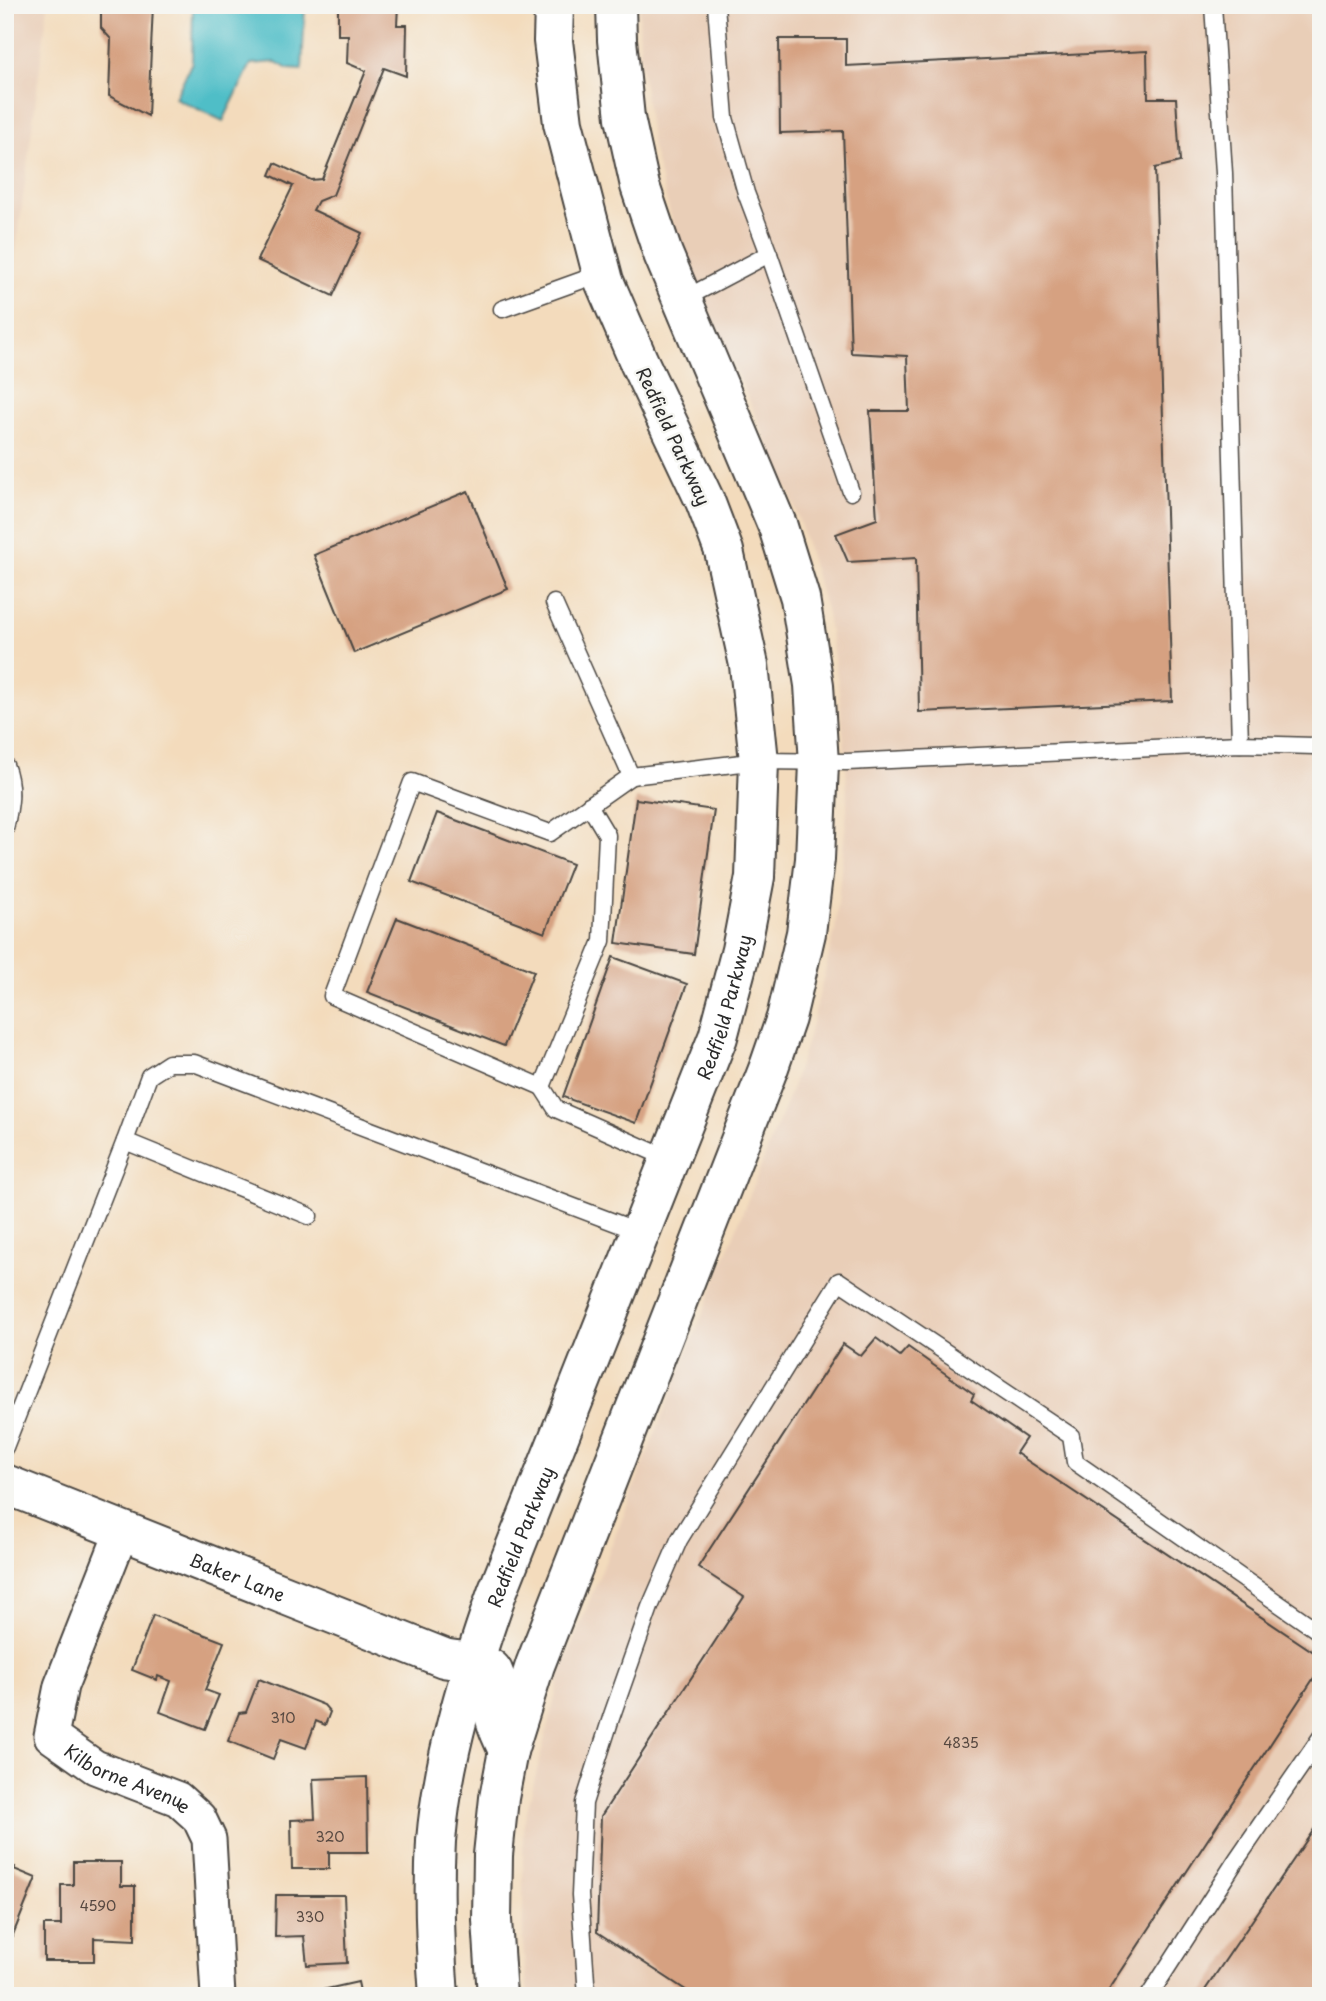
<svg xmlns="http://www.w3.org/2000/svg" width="1326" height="2001" font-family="'Playpen Sans',sans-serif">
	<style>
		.built { fill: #e9ceb7 }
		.water { fill: #50bec7; stroke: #3e7479; stroke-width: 2 }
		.building { fill: #d6a181 }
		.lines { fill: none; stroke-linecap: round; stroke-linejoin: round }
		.service-casing { stroke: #494541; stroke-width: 19 }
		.minor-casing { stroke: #494541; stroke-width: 37 }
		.tertiary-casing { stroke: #494541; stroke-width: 42 }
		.service { stroke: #fff; stroke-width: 16 }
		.minor { stroke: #fff; stroke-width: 33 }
		.tertiary { stroke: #fff; stroke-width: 38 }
		.labels { text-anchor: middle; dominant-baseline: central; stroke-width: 5; stroke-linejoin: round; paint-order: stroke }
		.number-label { font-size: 14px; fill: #564840 }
		.street-label { font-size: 18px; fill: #2b2b2b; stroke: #f6f6f2 }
	</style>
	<rect width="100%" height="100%" fill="#f6f6f2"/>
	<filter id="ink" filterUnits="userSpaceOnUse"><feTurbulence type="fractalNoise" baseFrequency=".0143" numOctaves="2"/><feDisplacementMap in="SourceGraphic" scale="14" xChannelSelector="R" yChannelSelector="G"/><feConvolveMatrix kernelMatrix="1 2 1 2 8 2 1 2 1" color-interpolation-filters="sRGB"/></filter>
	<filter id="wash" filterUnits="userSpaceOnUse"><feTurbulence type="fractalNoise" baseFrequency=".00686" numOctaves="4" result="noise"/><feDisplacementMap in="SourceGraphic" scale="28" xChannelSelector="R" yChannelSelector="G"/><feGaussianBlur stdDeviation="1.57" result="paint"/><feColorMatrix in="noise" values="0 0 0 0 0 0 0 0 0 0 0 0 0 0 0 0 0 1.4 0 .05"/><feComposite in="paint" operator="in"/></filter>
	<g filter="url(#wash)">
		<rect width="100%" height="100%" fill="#f3dbbc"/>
		<!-- built -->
		<g class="built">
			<path d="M5,5h43l-36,276 -7,1z"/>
			<path d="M639,5h682v1991h-793l-5,-50v-119l38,-154 230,-583 20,-62 24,-97 12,-122 -1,-50 -8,-77 -12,-73 -32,-105 -120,-277 -22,-80 -12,-93z"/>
		</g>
		<!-- water -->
		<path class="water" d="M193,5h112l-3,65 -14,-1 -12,-7 -25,2 -28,57 -48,-23 17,-36z"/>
		<g id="blocks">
			<!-- building -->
			<g class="building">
				<path d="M101,5h52l-5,111 -39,-20 2,-57 -10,-11z"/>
				<path d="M338,5h60l-1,20h10l-1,51 -22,-8 -51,127 -15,6 -5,9 49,23 -29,63 -76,-36 36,-74 -23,-11 5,-12 36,17 11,-1 44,-108 -19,-8 1,-28h-10z"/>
				<path d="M779,39h67v27l301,-15 1,47h28l4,64 -25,6 17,533 -253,11 -3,-154 -68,4 -12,-28 41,-15 -7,-108h39l-2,-55 -56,-3 -8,-222 -63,2z"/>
				<path d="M468,491l40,98 -154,64 -40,-98z"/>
				<path d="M636,799l78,11 -20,144 -78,-11z"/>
				<path d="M437,813l135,51 -27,69 -134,-51z"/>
				<path d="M397,918l137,53 -30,75 -137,-54z"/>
				<path d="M613,957l74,27 -51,139 -73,-26z"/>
				<path d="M876,1338l24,18 8,-9 66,47 -3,6 55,38 -10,15 305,204v10l-216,329h-410l-98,-64 4,-116 143,-219 -46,-30 145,-223 18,12z"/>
				<path d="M153,1615l71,27 -19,48 14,5 -14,34 -45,-17 11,-31 -13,-5 -1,4 -25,-10z"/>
				<path d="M259,1679l65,26 6,7 -5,13 -9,-4 -10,27 -25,-9 -8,20 -45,-18 11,-28 7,-1z"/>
				<path d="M367,1777l1,75h-39v17h-37l-1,-49 24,-1 -2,-40z"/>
				<path d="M1321,1819v177h-120z"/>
				<path d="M73,1862h48v24h14v54l-41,-2v23h-50v-36h17v-40h12z"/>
				<path d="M5,1863l10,4 -1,2 22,9 -26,64 -2,-1 -3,3z"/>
				<path d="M276,1895h68l3,68 -40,2 -3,-29 -29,1z"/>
				<path d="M358,1982l3,14h-61v-1z"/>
			</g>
		</g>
	</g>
	<g filter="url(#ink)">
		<use href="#blocks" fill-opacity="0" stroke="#494541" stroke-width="2"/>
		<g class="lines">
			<defs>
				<g id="service">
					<path d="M1213,5l11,168 16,571"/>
					<path d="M769,254l82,238"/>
					<path d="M682,300l87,-46 -23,-61 -21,-75 -9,-113"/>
					<path d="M502,309l100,-36"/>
					<path d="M554,603l77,173 128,-15 88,1 393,-18 74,2 7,2"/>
					<path d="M5,765c9,23 5,42 0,64"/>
					<path d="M589,805l18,30 -5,106 -60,146 -210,-91 80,-214 138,51 81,-57"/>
					<path d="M542,1087l14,22 113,50"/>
					<path d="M125,1141l24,-65 20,-13h25l446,169"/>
					<path d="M5,1447l120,-306 184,75"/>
					<path d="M587,1996l-7,-101 4,-92 27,-85 39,-111 29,-67 160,-259 232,155 4,26 246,171"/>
					<path d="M1149,1996l88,-137 84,-122"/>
				</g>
				<g id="minor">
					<path id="s1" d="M122,1531l-61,155 -10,50 44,31 83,32 21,19 10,21 9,157"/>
				</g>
				<g id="tertiary">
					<path id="s2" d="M5,1484l439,174c13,3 31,3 44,9 14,7 5,34 6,47 2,13 9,25 14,37"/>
					<path id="s3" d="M439,1996c-4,-52 -6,-103 -3,-155 7,-85 33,-168 61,-248l221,-556 23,-87 14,-73 4,-116 -10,-96 -25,-114 -19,-50 -66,-139 -35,-81 -41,-158 -10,-82 1,-36"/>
					<path d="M497,1996l-5,-76 1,-65 6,-57 9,-47 27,-86 234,-598 17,-49 20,-85 9,-74 4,-96 -5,-78 -14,-87 -22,-71 -115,-273 -23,-68 -15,-68 -8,-78 -1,-35"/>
				</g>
			</defs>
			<!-- service casing -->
			<use href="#service" class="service-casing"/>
			<!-- minor casing -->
			<use href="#minor" class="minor-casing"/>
			<!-- tertiary casing -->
			<use href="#tertiary" class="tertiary-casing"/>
			<!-- service -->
			<use href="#service" class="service"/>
			<!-- minor -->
			<use href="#minor" class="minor"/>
			<!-- tertiary -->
			<use href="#tertiary" class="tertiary"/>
		</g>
	</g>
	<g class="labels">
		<!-- number labels -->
		<g class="number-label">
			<text x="283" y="1717">310</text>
			<text x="961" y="1742">4835</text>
			<text x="330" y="1836">320</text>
			<text x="98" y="1905">4590</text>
			<text x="310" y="1916">330</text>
		</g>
		<!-- street labels -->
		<g class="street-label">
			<text transform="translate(674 436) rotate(65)">Redfield Parkway</text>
			<text stroke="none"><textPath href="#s3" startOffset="1040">Redfield Parkway</textPath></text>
			<text stroke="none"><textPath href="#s3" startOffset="472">Redfield Parkway</textPath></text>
			<text stroke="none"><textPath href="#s2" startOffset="250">Baker Lane</textPath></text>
			<text stroke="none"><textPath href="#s1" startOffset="306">Kilborne Avenue</textPath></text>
		</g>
	</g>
	<!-- margin -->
	<rect width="1326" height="2001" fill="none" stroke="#f6f6f2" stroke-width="28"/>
</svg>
